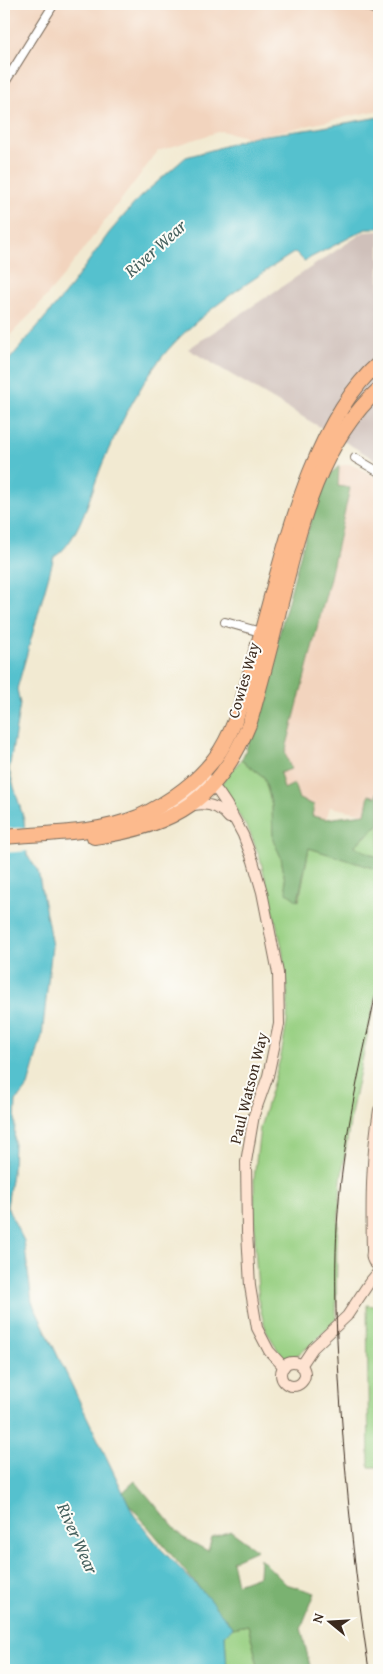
<svg xmlns="http://www.w3.org/2000/svg" width="383" height="1674" font-family="'Gentium Book Plus',serif">
	<style>
		.built { fill: #f2d4be }
		.industrial { fill: #cfc0ba }
		.green { fill: #99d083; stroke: #6a7d50 }
		.forest { fill: #7ab271; stroke: #5a6e48 }
		.water { fill: #55c1ce; stroke: #487676 }
		.pier { fill: #f2ead2 }
		.lines { fill: none; stroke-linecap: round; stroke-linejoin: round }
		.street-casing { stroke: #7b6d5d; stroke-width: 10 }
		.secondary-casing { stroke: #7b6d5d; stroke-width: 12 }
		.highway-casing { stroke: #7b6d5d; stroke-width: 16 }
		.street { stroke: #fff; stroke-width: 8 }
		.secondary { stroke: #fee3d1; stroke-width: 10 }
		.highway { stroke: #fcba8d; stroke-width: 14 }
		.tram { stroke: #3b2a1e; stroke-width: 1 }
		.labels { text-anchor: middle; dominant-baseline: central; stroke-width: 4; stroke-linejoin: round; paint-order: stroke }
		.street-label { font-size: 16px; fill: #3b2a1e; stroke: #fdfcf7 }
		.water-label { font-size: 18px; font-style: italic; fill: #445f5c; stroke: #fdfcf7 }
	</style>
	<rect width="100%" height="100%" fill="#fdfcf7"/>
	<filter id="ink" filterUnits="userSpaceOnUse"><feTurbulence type="fractalNoise" baseFrequency=".02" numOctaves="2"/><feDisplacementMap in="SourceGraphic" scale="10" xChannelSelector="R" yChannelSelector="G"/><feConvolveMatrix kernelMatrix="1 2 1 2 8 2 1 2 1" color-interpolation-filters="sRGB"/></filter>
	<filter id="wash" filterUnits="userSpaceOnUse"><feTurbulence type="fractalNoise" baseFrequency=".0096" numOctaves="4" result="noise"/><feDisplacementMap in="SourceGraphic" scale="20" xChannelSelector="R" yChannelSelector="G"/><feGaussianBlur stdDeviation="1.12" result="paint"/><feColorMatrix in="noise" values="0 0 0 0 0 0 0 0 0 0 0 0 0 0 0 0 0 1.4 0 .05"/><feComposite in="paint" operator="in"/></filter>
	<g filter="url(#wash)">
		<rect width="100%" height="100%" fill="#f2ead2"/>
		<!-- built -->
		<g class="built">
			<path d="M10,4h369v106l-92,20 -40,7 -26,-6 -63,20 -97,128 -29,34 -28,28v-329z"/>
			<path d="M349,464l10,4 20,11v320l-14,15 -35,-7 -4,12 -15,-3 3,-11 -16,-6 -14,-10 -4,-17 10,-3 -5,-15 44,-172 21,-94 -12,-2 1,-20z"/>
		</g>
		<!-- industrial -->
		<path class="industrial" d="M379,231v231l-191,-113 176,-117z"/>
		<!-- green -->
		<g class="green">
			<path d="M241,760l23,17 8,28 1,35 8,17 6,36 12,8 10,-53 70,22v109l-27,130 -11,71 -4,62 -1,78 -25,25 -17,12 -8,1 -5,-3 -15,-25 -7,-26 -4,-56 -1,-69 6,-51 21,-72 6,-34 1,-25 -6,-50 -22,-89 -10,-25 -29,-47 1,-4z"/>
			<path d="M379,824v34l-25,-12 10,-8z"/>
			<path d="M367,1305l12,2v160h-10z"/>
			<path d="M248,1625l11,45h-32l-2,-35 8,-7z"/>
		</g>
		<!-- forest -->
		<g class="forest">
			<path d="M339,466l-1,20 12,2 -21,94 -44,171 6,16 -11,4 4,16 10,-5 5,15 15,6 -2,11 14,3 39,-5 4,-19 7,2 3,-13v40l-25,22 25,12v12l-70,-22 -11,53 -11,-8 -6,-36 -8,-17 -1,-35 -8,-28 -23,-17c8,-14 10,-29 16,-44l46,-171 17,-51 7,-17z"/>
			<path d="M135,1481l47,56 26,14 4,-14 19,-6 26,19 -25,11 5,23 22,-8 1,-18 26,26 29,9 -14,35 10,42h-52l-11,-45 -15,3 -105,-125 -5,-11z"/>
		</g>
		<!-- water -->
		<path class="water" d="M379,117v111h-11l-64,33 -9,-9c-52,34 -109,68 -145,121 -18,28 -33,57 -46,87 -12,27 -24,82 -50,97l-37,132 3,15 -11,66 15,50 3,35 11,16 14,75 -10,90 -14,50 -12,15 -3,65 -6,41 17,34 8,61 102,213 27,34 43,44 29,35 -8,7 2,35h-223v-1304l61,-72 44,-61 31,-36 46,-40 29,-8 36,-12 61,-8z"/>
		<!-- pier -->
		<path class="pier" d="M27,827l2,24 -25,2v-24z"/>
	</g>
	<g filter="url(#ink)">
		<g class="lines">
			<defs>
				<g id="street">
					<path d="M361,4l18,7"/>
					<path d="M4,84l50,-80"/>
					<path d="M355,458l24,14"/>
					<path d="M225,622l39,11"/>
				</g>
				<g id="secondary">
					<path d="M204,770l2,8 13,15 8,12 16,30 10,26 9,31 16,81 1,51 -11,52 -14,39 -8,47 1,70 3,54 7,42 12,23 15,16"/>
					<path d="M189,806c15,-4 30,-1 40,12"/>
					<path d="M152,817l22,-11 29,-22 10,1"/>
					<path d="M379,1244c-10,6 -10,17 0,22"/>
					<path d="M372,1251c-1,-47 -1,-94 7,-141"/>
					<circle cx="293" cy="1374" r="12"/>
					<path d="M301,1366l12,-18 34,-32 22,-33 10,-12"/>
				</g>
				<g id="highway">
					<path d="M4,837c44,-4 93,-3 134,-20 31,-14 63,-37 82,-66 18,-29 26,-63 35,-96 26,-89 53,-230 124,-292"/>
					<path d="M94,837c80,-10 125,-38 156,-115 10,-36 20,-71 28,-107 20,-80 38,-169 101,-226"/>
				</g>
			</defs>
			<!-- street casing -->
			<use href="#street" class="street-casing"/>
			<!-- secondary casing -->
			<use href="#secondary" class="secondary-casing"/>
			<!-- highway casing -->
			<use href="#highway" class="highway-casing"/>
			<!-- street -->
			<use href="#street" class="street"/>
			<!-- secondary -->
			<use href="#secondary" class="secondary"/>
			<!-- highway -->
			<use href="#highway" class="highway"/>
			<!-- tram -->
			<path class="tram" d="M369,1670c-13,-86 -22,-172 -28,-260 -5,-76 -9,-154 0,-230 8,-68 24,-135 38,-201"/>
		</g>
	</g>
	<g class="labels">
		<!-- street labels -->
		<g class="street-label">
			<text transform="translate(243 680) rotate(-74)">Cowies Way</text>
			<text transform="translate(248 1088) rotate(-76)">Paul Watson Way</text>
		</g>
		<!-- water labels -->
		<g class="water-label">
			<text transform="translate(155 248) rotate(-42)">River Wear</text>
			<text transform="translate(78 1538) rotate(66)">River Wear</text>
		</g>
	</g>
	<!-- margin -->
	<rect width="383" height="1674" fill="none" stroke="#fdfcf7" stroke-width="20"/>
	<!-- north arrow -->
	<g transform="translate(330 1622) rotate(288)" stroke="#fdfcf7" stroke-width="4" paint-order="stroke">
	<path d="M0-4L9 19L0 12L-9 19Z" fill="#3b2a1e"/>
	<text y="-8" font-size="14" font-weight="bold" text-anchor="middle" fill="#3b2a1e">N</text>
	</g>
</svg>
